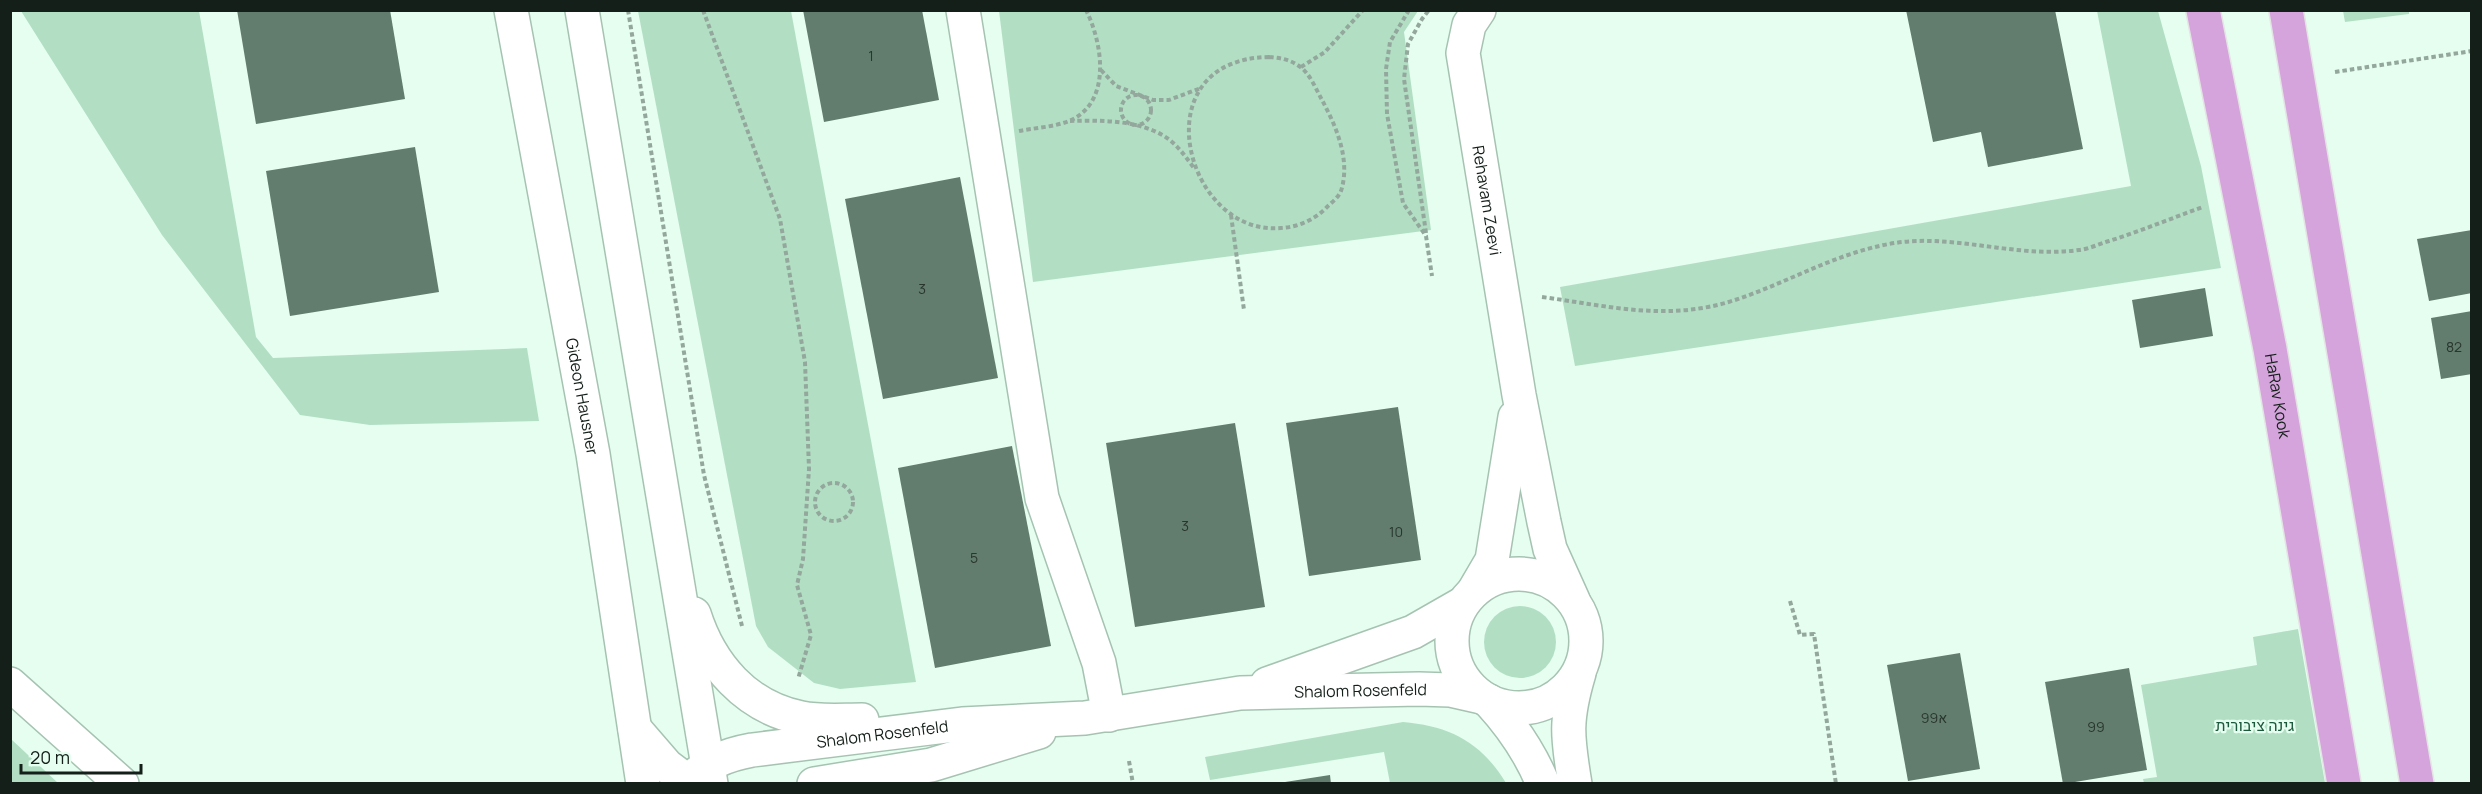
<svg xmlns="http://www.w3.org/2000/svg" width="2482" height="794" font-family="Manrope,Heebo,sans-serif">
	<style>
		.green { fill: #b2dfc4 }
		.building { fill: #627c6d }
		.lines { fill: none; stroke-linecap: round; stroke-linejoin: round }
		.minor-casing { stroke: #a6c3b2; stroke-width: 36 }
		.major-casing { stroke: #e3e4e3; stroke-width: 36 }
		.path { stroke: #94a79c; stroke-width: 4; stroke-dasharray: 4.5 3; stroke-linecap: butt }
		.minor { stroke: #fff; stroke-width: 33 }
		.major { stroke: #d5a4dc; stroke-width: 33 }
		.labels { text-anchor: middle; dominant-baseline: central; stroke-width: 4.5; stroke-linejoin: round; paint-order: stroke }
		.number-label { font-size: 14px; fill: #28362e }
		.street-label { font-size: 16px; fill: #141f19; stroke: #e6fef0 }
		.park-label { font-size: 16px; fill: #1c593c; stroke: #e6fef0 }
	</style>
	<rect width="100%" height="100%" fill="#e6fef0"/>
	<!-- green -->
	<g class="green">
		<path d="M21,11h178l57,326 17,21 254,-10 12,73 -169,4 -70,-10 -138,-180z"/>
		<path d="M638,11h153l125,671 -76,7 -26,-6 -46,-36 -12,-21z"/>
		<path d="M999,11h419l-14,21 27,198 -398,52z"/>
		<path d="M2097,11h61l43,155 20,102 -646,98 -15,-79 571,-101z"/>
		<path d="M2343,11h66v3l-64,8z"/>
		<circle cx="1520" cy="642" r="36"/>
		<path d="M2298,629l27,154h-181l-1,-4 14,-2 -16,-92 116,-20 -4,-28z"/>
		<path d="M1403,722c47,4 78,20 103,61h-116l-6,-31 -174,28 -5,-23z"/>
		<path d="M10,739h1l47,44h-47z"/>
	</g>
	<!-- building -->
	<g class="building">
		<path d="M237,10h153l15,89 -149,25z"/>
		<path d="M803,10h119l17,90 -115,22z"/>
		<path d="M1906,10h149l28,139 -95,18 -7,-35 -48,10z"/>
		<path d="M415,147l24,145 -149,24 -24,-145z"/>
		<path d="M960,177l38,201 -115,21 -38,-200z"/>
		<path d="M2472,230v63l-43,8 -12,-62z"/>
		<path d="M2205,288l8,48 -73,12 -8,-48z"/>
		<path d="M2472,311v63l-31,5 -10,-61z"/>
		<path d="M1398,407l23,153 -112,16 -23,-153z"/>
		<path d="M1235,423l30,184 -130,20 -29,-184z"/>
		<path d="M1012,446l39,200 -116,22 -37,-200z"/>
		<path d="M1960,653l20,116 -72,12 -21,-116z"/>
		<path d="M2129,668l18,102 -84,14 -18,-102z"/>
		<path d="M1330,775l1,9h-45l-1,-2z"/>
	</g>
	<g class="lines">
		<defs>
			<g id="minor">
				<path id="s1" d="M511,10l82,444 50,330"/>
				<path d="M582,10l129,774"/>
				<path d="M963,10l79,488 57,165 10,52"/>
				<path id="s2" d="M1479,10l-10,15 -6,28 56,342 25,127 6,27 23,51"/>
				<circle cx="1519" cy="641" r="67"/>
				<path d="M1475,589l17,-29 23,-143"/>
				<path d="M694,614c16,51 52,93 107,104 19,4 41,2 61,2"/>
				<path d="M10,684l112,100"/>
				<path d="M1267,684l146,-52 49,-28"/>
				<path d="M1489,701c23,25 41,51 54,83"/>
				<path d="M635,729l32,37 24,18"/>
				<path id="s3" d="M686,784c20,-21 39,-29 66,-34l210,-26 123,-6 155,-25 179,-4 31,1 31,7"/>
				<path d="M814,784l117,-19 108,-33"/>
				<path d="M1575,784c-8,-48 -10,-64 4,-111"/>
			</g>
			<g id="major">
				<path id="s4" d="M2203,10l67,339 74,435"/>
				<path d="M2286,10l131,774"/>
			</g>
		</defs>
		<!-- minor casing -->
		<use href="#minor" class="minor-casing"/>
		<!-- major casing -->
		<use href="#major" class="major-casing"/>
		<!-- path -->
		<g class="path">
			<path d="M628,10l76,465 38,151"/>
			<path d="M703,10l77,209 25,143 4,107 -6,90 -6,26 14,50 -13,44"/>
			<path d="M1409,10l-19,32 -4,27 1,45 16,89 23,33 6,40"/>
			<path d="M1269,57c11,1 20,2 30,9 10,6 17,23 23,34 14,26 29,60 19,91 -3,7 -10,12 -15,17 -12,12 -28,19 -45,20 -96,9 -142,-169 -12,-171z"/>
			<path d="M1301,67l24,-15 38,-42"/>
			<path d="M1101,70l15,16 37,14h16l32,-12"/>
			<path d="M2335,72l137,-21"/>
			<circle cx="1136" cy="110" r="15"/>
			<path d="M1070,121c30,-1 68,-1 94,15 13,8 21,20 30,32"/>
			<path d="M1019,131c15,-3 35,-4 50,-10 43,-18 34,-77 17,-111"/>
			<path d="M1231,215l13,95"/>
			<path d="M1426,233l-22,-154 4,-35 14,-25 7,-9"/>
			<path d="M1542,297c67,9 126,25 193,3 52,-17 99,-46 154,-56 63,-12 126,15 190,6 10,-1 20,-6 30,-9 32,-10 63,-23 94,-34"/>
			<circle cx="834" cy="502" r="19"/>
			<path d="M1790,601l10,34 14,-1 22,150"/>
			<path d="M1129,761l4,23"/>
		</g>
		<!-- minor -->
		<use href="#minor" class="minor"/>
		<!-- major -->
		<use href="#major" class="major"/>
	</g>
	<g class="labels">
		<!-- number labels -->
		<g class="number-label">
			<text x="871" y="55">1</text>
			<text x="922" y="288">3</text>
			<text x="2454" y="346">82</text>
			<text x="1185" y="525">3</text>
			<text x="1396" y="531">10</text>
			<text x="974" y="557">5</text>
			<text x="1934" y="717">99א</text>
			<text x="2096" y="726">99</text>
		</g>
		<!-- street labels -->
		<g class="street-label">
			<text stroke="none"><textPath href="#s2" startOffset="196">Rehavam Zeevi</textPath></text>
			<text stroke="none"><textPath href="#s1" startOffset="393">Gideon Hausner</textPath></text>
			<text stroke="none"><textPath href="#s4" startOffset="393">HaRav Kook</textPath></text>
			<text stroke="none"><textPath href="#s3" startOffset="688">Shalom Rosenfeld</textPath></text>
			<text stroke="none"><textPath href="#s3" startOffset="207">Shalom Rosenfeld</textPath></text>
		</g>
		<!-- park labels -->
		<g class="park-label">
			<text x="2255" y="725">גינה ציבורית</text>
		</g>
	</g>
	<!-- border -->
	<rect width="2482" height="794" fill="none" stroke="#141f19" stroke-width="24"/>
	<!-- scale -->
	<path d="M21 764v9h120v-9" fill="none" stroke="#141f19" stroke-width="3"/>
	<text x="30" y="764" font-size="18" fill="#141f19" stroke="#e6fef0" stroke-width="4.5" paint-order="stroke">20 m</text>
</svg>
